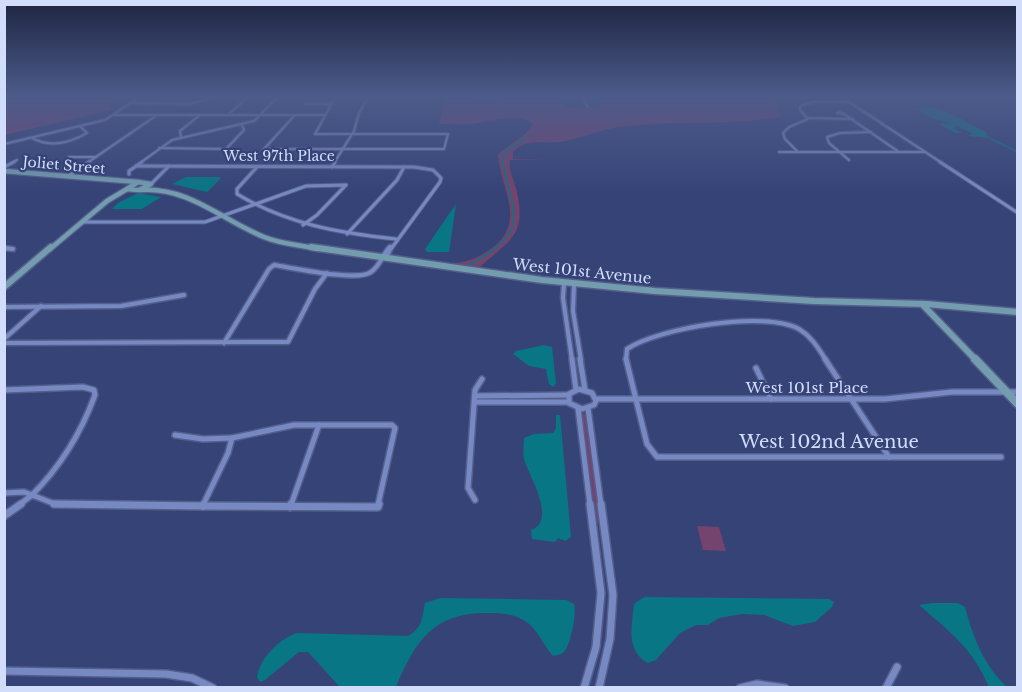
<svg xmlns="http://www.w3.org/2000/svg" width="1022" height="692" font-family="'Libre Baskerville',serif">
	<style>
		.green { fill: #74436e }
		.water { fill: #087685 }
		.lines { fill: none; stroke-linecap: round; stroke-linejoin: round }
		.stream { stroke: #087685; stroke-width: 1.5 }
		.street-far4-casing { stroke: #545e8a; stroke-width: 4 }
		.street-far3-casing { stroke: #545e8a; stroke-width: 5 }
		.street-far2-casing { stroke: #545e8a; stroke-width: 7 }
		.street-far1-casing { stroke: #545e8a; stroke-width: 8 }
		.street-casing { stroke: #545e8a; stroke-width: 10 }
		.secondary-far2-casing { stroke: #545e8a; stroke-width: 7 }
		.secondary-far1-casing { stroke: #545e8a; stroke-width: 9 }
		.secondary-casing { stroke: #545e8a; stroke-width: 11 }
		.street-far4 { stroke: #7789c2; stroke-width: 2 }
		.street-far3 { stroke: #7789c2; stroke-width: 3 }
		.street-far2 { stroke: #7789c2; stroke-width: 4 }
		.street-far1 { stroke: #7789c2; stroke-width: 5 }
		.street { stroke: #7789c2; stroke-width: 7 }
		.secondary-far2 { stroke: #739caf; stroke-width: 4.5 }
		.secondary-far1 { stroke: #739caf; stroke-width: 6 }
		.secondary { stroke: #739caf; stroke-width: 8 }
		.labels { text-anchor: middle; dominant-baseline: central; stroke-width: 4.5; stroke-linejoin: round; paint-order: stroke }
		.far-street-label { font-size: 14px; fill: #d2ddfc; stroke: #364377 }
		.street-label { font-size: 15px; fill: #d2ddfc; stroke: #364377 }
		.near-street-label { font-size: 18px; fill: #d2ddfc; stroke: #364377 }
	</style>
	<rect width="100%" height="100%" fill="#364377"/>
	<!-- green -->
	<g class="green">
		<path d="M5,96h117l-12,9 2,5 -107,25z"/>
		<path d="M753,96l16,2 9,6 -1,5 5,5 -3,3c-53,9 -107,3 -161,10 -19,3 -38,12 -58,15 -17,2 -34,-4 -47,10v7h36l-39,1c-2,10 5,22 7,32 10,45 -9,49 -37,75l12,3 -47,-6c19,-1 31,-4 47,-16 36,-27 8,-59 6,-94l27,-20 8,-10c-15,-13 -43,-2 -60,0 -11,1 -22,0 -34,0l6,-25h32v4l33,-4h47l11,9 32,-2 -2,-9z"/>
		<path d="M582,413l4,1 16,108 -2,3 -4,-3z"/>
		<path d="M697,526l22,1 7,24 -23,-1z"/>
	</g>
	<!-- water -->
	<g class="water">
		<path d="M921,106c26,1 44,17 65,26l3,6 -19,-2 -1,-1 5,-1 -17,-8 -3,2 8,5h-7l-16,-9 20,-1c-16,-1 -29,-3 -41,-14l4,-1z"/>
		<path d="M186,177h32l3,1 -14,14 -35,-8z"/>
		<path d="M138,193l23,4 -19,12h-30l6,-6z"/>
		<path d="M456,204l-7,48h-22l-2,-3z"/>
		<path d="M544,345l8,2 4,36 -3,4 -4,-3 -3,-15 -17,-3 -16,-12 3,-3z"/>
		<path d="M556,415h4l11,122 -6,4 -7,-3 -3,4 -23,-3 -1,-9c26,-9 -1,-53 -6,-68 -3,-7 -1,-16 -1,-24l10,-4 19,-1 3,-5z"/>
		<path d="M644,597l185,2 5,3 -2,5 -17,15 -22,4 -29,-11 -22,-1 -23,4 -11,7h-12l-16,8 -24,27 -8,3c-23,-12 -16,-38 -14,-59z"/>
		<path d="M440,598l126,2 8,4c3,9 -3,37 -8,45 -2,5 -8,6 -13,7 -9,-10 -15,-25 -25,-33 -11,-9 -26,-10 -40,-10 -54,-1 -73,28 -92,74h-56l-32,-35h-9l-34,28 -5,2 -3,-5c3,-19 22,-38 40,-44l111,3c14,-8 14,-17 17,-33z"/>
		<path d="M932,603h26l7,4c8,30 19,59 42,80h-18c-18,-41 -38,-54 -70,-82z"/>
	</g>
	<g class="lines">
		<!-- stream -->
		<g class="stream">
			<path d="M989,138l29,14"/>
			<path d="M468,266c64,-37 46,-45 34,-108l5,-8 22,-14"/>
		</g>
		<defs>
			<g id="street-far4">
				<path d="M582,96l6,11"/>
				<path d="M840,96l102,67"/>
				<path d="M133,103l56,1 29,-8"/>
				<path d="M305,104h26"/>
				<path d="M839,112l5,2 -7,-1z"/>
				<path d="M229,114l20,-18"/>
				<path d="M844,114l55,38"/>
				<path d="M115,115h209"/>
				<path d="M808,118l45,1"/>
				<path d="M315,134l21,-38"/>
				<path d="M181,137l-1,-6 20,-16"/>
				<path d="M32,138c19,10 37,5 55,-5l-7,-7"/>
				<path d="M4,144l101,-24 36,-24"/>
				<path d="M159,148l67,1 18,-19 -2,-5"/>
				<path d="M264,149h180l4,-15h-133"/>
				<path d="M264,149l31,-34"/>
				<path d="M779,152h145"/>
				<path d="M798,152l-13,-13 -2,-6 6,-6 19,-8 -8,-9v-4l13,-4h34"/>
				<path d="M69,157h27"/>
				<path d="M849,160l-20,-17 -2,-6 13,-4 31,-1"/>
				<path d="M11,163l6,-3"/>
				<path d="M87,163l70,-48"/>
				<path d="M140,163l32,-23 82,-19 25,-25"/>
				<path d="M334,163l20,-32 5,-18 10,-17"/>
			</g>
			<g id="street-far3">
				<path d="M940,162l78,51"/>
				<path d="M136,166l278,1 19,3 8,8 -1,4 -49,67"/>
				<path d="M4,167l10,-5"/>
				<path d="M257,167l-20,22v5c50,30 102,39 159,45"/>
				<path d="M332,167l3,-5"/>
				<path d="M129,174v-3l13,-9"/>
				<path d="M68,176l21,-14"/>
				<path d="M151,184l18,-18"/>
				<path d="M83,222h122l101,-36 40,-1 -29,30 -14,10"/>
				<path d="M347,234l50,-54 7,-13"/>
				<path d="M4,248l9,1"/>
				<path d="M389,249l2,-2"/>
			</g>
			<g id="street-far2">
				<path d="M4,248l9,1"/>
				<path d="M384,255l4,-1 3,-7"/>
				<path d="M564,283l-1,15 9,62"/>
				<path d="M574,284l-1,27 8,49"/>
				<path d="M4,307l117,-1 63,-11"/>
				<path d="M4,339l37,-33"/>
				<path d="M4,343l284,-1 27,-53 12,-16"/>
				<path d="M224,343l45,-74 5,-4c20,3 83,17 97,7 10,-7 11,-17 19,-25"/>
				<path d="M626,360l1,-11c31,-21 139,-39 172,-20 13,8 19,19 27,31"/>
			</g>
			<g id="street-far1">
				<path d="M572,359l4,31"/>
				<path d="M580,359l5,31"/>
				<path d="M626,359l21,85 10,13h232"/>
				<path d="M825,359l64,98"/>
				<path d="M756,368l15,31"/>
				<path d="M579,389l13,4 4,8 -2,4 -12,4 -13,-6v-9z"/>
				<path d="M4,390l79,-3 11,3 1,5c-14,38 -34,71 -63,100l-8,-3 -20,1"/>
				<path d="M475,396l93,-1"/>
				<path d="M596,399h289l67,-7h66"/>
				<path d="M475,402h94"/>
				<path d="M578,408l12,97"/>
				<path d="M588,408l13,97"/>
				<path d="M175,435l28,4 29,-1"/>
				<path d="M889,457h112"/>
				<path d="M475,500l-7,-12 7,-98 7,-11"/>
				<path d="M19,505l13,-10 23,9 77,1"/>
				<path d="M203,505l25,-52 4,-15 62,-13h98l3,3 -17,77"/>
				<path d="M291,505l28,-80"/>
			</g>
			<g id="street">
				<path d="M54,504l149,2"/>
				<path d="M203,506l175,1 1,-3"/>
				<path d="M203,506l1,-2"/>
				<path d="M290,507l1,-3"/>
				<path d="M4,516l17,-12"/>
				<path d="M4,671l162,3 26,4 21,10"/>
				<path d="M584,688l12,-41 5,-54 -11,-89"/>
				<path d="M599,688l11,-49 3,-44 -12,-91"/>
				<path d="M740,688l17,-4 28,4"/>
				<path d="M886,688l11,-21"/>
			</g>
			<g id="secondary-far2">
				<path d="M4,171l134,11"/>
				<path d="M138,182l13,2 -12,6 -12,-1z"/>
				<path d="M141,190c48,-3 81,30 123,47 16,7 37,8 54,12"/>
				<path d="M50,249l57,-48 20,-12"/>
			</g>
			<g id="secondary-far1">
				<path d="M311,247l231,33 113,11 159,10 112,3 92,8"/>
				<path d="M4,287l47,-40"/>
				<path d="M922,304l54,56"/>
			</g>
			<path id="secondary" d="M975,359l43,45"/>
		</defs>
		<!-- street-far4 casing -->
		<use href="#street-far4" class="street-far4-casing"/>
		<!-- street-far3 casing -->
		<use href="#street-far3" class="street-far3-casing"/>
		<!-- street-far2 casing -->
		<use href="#street-far2" class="street-far2-casing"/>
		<!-- street-far1 casing -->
		<use href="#street-far1" class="street-far1-casing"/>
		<!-- street casing -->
		<use href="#street" class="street-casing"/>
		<!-- secondary-far2 casing -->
		<use href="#secondary-far2" class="secondary-far2-casing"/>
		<!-- secondary-far1 casing -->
		<use href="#secondary-far1" class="secondary-far1-casing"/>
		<!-- secondary casing -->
		<use href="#secondary" class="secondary-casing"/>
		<!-- street-far4 -->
		<use href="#street-far4" class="street-far4"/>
		<!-- street-far3 -->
		<use href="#street-far3" class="street-far3"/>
		<!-- street-far2 -->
		<use href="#street-far2" class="street-far2"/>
		<!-- street-far1 -->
		<use href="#street-far1" class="street-far1"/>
		<!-- street -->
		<use href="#street" class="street"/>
		<!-- secondary-far2 -->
		<use href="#secondary-far2" class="secondary-far2"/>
		<!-- secondary-far1 -->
		<use href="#secondary-far1" class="secondary-far1"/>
		<!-- secondary -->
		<use href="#secondary" class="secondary"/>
	</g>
	<!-- sky -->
	<linearGradient id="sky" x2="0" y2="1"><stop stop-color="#1e2541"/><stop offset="0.5" stop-color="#4c5b8a"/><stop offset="1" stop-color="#4c5b8a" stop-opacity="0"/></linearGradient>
	<rect width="1022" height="193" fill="url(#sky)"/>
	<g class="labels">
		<!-- far-street labels -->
		<g class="far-street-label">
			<text x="279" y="156">West 97th Place</text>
			<text transform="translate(64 165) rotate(5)">Joliet Street</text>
		</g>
		<!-- street labels -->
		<g class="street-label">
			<text transform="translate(582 271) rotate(6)">West 101st Avenue</text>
			<text x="807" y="387">West 101st Place</text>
		</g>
		<!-- near-street labels -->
		<g class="near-street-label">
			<text x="829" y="442">West 102nd Avenue</text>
		</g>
	</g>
	<!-- border -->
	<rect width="1022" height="692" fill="none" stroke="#d2ddfc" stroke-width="12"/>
</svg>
